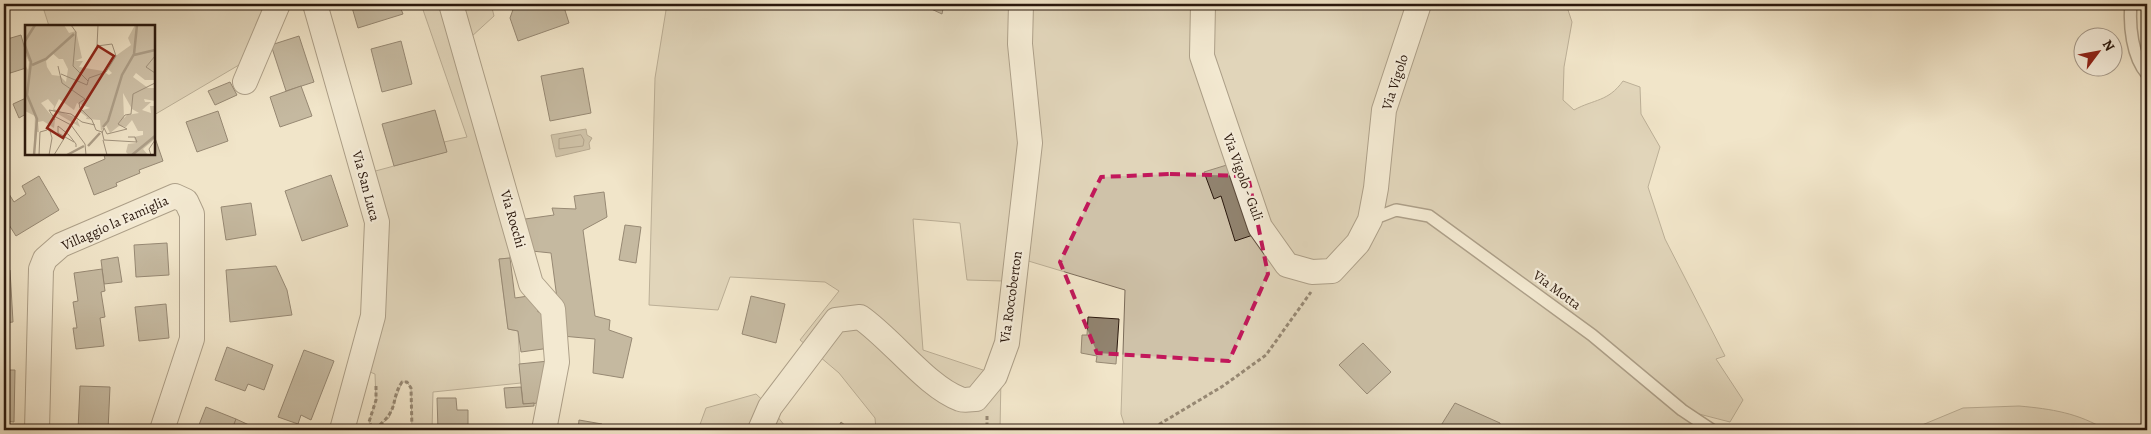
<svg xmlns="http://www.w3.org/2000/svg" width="2151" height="434" font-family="Alegreya,serif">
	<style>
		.green { fill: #cfc2a9; stroke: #7c6d5b }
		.water { fill: #ad9f89; stroke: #796957 }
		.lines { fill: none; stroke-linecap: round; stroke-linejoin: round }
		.shore { stroke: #6c5c4b; stroke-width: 1 }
		.building { fill: #91836f; stroke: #2a180d }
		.lane-casing { stroke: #5c4b3c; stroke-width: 14 }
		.street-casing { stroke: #5c4b3c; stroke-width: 26 }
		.path { stroke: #2a180d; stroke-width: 3; stroke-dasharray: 4 2.5; stroke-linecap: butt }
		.lane { stroke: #f6eedc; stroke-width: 11 }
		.street { stroke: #f6eedc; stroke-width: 24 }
		.marked { fill: none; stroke: #c2185b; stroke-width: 4; stroke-dasharray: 10 6; stroke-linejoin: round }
		.labels { text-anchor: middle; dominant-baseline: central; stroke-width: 4.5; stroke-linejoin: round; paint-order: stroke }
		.street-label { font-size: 14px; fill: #2a180d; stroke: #f6eedc }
		.inset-river { fill: none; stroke: #ad9f89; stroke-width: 2.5 }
		.inset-road { fill: none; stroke: #a1937e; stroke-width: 1 }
		.view { fill: #8f2418; fill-opacity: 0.15; stroke: #8f2418; stroke-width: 2.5 }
		.inset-edge { fill: none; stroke: #2a180d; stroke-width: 2.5 }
	</style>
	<rect width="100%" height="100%" fill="#f1e5c9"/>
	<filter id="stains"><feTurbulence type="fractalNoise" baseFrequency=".004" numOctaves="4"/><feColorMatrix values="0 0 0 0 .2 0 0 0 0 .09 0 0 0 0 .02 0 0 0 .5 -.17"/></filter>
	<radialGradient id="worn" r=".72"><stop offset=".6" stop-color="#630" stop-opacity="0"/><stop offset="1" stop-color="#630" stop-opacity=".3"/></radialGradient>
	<!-- green -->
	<g class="green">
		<path d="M42,4h223l-21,58 -90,53v-89h-105z"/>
		<path d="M421,4h70l3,12 -23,21 35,176 4,45 -11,1 9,70 10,2 3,52 -88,9 -1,38h-20l-1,-42 -4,-6h-5l-13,36 -13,10 -4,-1 -3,-5 7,-22 -1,-26 -15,-6 8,-195 78,-21 -2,-10 23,-5z"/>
		<path d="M667,4h899l6,18 -8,45 -1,33 11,10c20,-11 34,-8 49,-29l17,6 1,27 19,33 -12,40 17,52 60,117 -9,3 27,41 -13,22 -31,-8 1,16h-574l-5,-16 4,-124 -110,-33 -12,24 -36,-1 -7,-57 -47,-4 10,131 78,26 -1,54h-124l-1,-12 -36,-45 -39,-33 39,-49 -14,-9 -95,-5 -12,33 -69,-5 6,-227z"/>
		<path d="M756,394l14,13 18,23h-90l8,-22z"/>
		<path d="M2019,406c33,3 59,7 87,24h-196l53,-22z"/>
	</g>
	<!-- water -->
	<path class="water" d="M586,129l1,6 5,3 -3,5 1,6 -34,8 -5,-22z"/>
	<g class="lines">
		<!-- shore -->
		<path class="shore" d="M581,135l3,5 -1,6 -24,3v-10z"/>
	</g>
	<!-- building -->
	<g class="building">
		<path d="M351,4h48l4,10 -45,14z"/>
		<path d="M515,4h48l6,19 -51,18 -8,-23z"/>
		<path d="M927,4h17l-2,10 -15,-7z"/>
		<path d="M21,35l5,18v15l-22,7v-35z"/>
		<path d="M299,36l15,46 -28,9 -15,-46z"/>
		<path d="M401,41l11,43 -30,8 -11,-43z"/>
		<path d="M583,68l8,45 -41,8 -9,-45z"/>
		<path d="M230,82l7,13 -22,10 -7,-14z"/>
		<path d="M301,86l11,30 -32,11 -10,-30z"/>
		<path d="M26,98v16l-7,4 -6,-14z"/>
		<path d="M435,110l12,42 -53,14 -12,-42z"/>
		<path d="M218,111l10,30 -31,11 -11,-30z"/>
		<path d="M154,135l9,26 -24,9 1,3 -24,10 1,3 -23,9 -10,-27 21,-9 -1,-4 3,-1h47z"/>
		<path d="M1230,164l23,71 -18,6 -14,-45 -7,3 -10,-27z"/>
		<path d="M331,175l17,51 -46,15 -17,-50z"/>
		<path d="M39,176l20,34 -43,26 -12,-19v-20l5,-3 5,8 12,-8 -4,-8z"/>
		<path d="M604,192l3,25 -24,13 12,86 15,4 -1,10 23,8 -9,40 -30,-5 2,-34 -33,-3 -11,-83 -29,-3 -4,-30 36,-5 -2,-7 24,1 -2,-13z"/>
		<path d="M251,203l5,32 -30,5 -5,-33z"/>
		<path d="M625,225l16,2 -5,36 -17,-3z"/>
		<path d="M167,243l2,32 -33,2 -2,-32z"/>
		<path d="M118,257l4,25 -18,2 -3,-24z"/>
		<path d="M510,258l5,40 20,-3 3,17 8,-2 4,38 -29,4 -3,-21 -10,-2 -9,-70z"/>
		<path d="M276,266l11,24 5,25 -62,7 -4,-52z"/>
		<path d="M102,269l3,22 -4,1 4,25 -5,1 4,28 -28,3 -3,-21h4l-4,-26 5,-1 -4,-28z"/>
		<path d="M10,270l3,52 -9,1v-52z"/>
		<path d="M751,296l34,8 -9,39 -34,-9z"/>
		<path d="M166,304l3,34 -30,3 -4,-34z"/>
		<path d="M1088,317l31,2 -3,45 -20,-2 1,-6 -16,-3 1,-18h5z"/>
		<path d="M1363,343l28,29 -24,22 -28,-29z"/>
		<path d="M227,347l46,18 -9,25 -16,-6 -3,7 -30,-11z"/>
		<path d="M304,350l30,11 -23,59 -10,-5 -3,9 -20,-7z"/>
		<path d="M549,361l-3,31h-7l1,11 -17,1 -4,-40z"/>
		<path d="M4,370h11l-1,52 -10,-1z"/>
		<path d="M80,386l30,1 -2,43h-30z"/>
		<path d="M521,387l2,17 11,-1v3l-28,2 -2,-20z"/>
		<path d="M437,398h19l1,12h11v20h-30z"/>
		<path d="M1455,403l45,20v7h-52l-8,-3z"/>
		<path d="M206,407l30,12 -4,11h-35z"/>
		<path d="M236,419l13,6 -2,5h-15z"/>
		<path d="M579,420l23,4 -1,6h-23z"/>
		<path d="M841,422l10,8h-14z"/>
	</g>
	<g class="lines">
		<defs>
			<g id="lane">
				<path d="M2131,4c-2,21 1,53 16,70"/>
				<path d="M1370,220l26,-10 33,6 163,119 90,75 30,20"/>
			</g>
			<g id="street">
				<path d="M315,4l62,218 -4,94 -31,114"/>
				<path d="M451,4l80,280 22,25 4,53 -13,68"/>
				<path d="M1203,4l-1,52 58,171 27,38 25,7 20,-1 26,-28 12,-23 6,-32 8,-78 35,-106"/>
				<path d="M245,82l33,-78"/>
				<path d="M37,430l4,-161 4,-10 16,-14 114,-49 11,5 6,13v125l-30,91"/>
				<path d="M760,430l10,-23 66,-87 24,-3c32,22 67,70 100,82 5,2 11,0 16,0l19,-23 12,-33 23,-200 -10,-99 1,-40"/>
			</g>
		</defs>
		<!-- lane casing -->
		<use href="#lane" class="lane-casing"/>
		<!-- street casing -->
		<use href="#street" class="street-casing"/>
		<!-- path -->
		<g class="path">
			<path d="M4,8l7,-4"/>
			<path d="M376,386v14l-7,22 3,5 4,1c25,-20 13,-26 26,-46h5l4,6 1,42"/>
			<path d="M987,416v14"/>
			<path d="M1156,430l2,-5 65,-39 43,-31 45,-63"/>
		</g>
		<!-- lane -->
		<use href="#lane" class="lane"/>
		<!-- street -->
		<use href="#street" class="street"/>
	</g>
	<!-- marked area -->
	<path d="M0 0H2151V434H0ZM1170,174l78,2 20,98 -39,87 -132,-8 -37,-91 41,-85z" fill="#f1e5c9" fill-opacity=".55" fill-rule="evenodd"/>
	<path class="marked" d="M1170,174l78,2 20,98 -39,87 -132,-8 -37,-91 41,-85z"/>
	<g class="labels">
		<!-- street labels -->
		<g class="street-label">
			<text transform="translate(1395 82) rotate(-72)">Via Vigolo</text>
			<text transform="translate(1243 177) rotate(70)">Via Vigolo - Guli</text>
			<text transform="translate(366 186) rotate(75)">Via San Luca</text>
			<text transform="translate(513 219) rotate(74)">Via Rocchi</text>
			<text transform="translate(115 223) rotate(-24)">Villaggio la Famiglia</text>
			<text transform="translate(1557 290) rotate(36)">Via Motta</text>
			<text transform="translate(1011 297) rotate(-82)">Via Roccoberton</text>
		</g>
	</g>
	<!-- overview -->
	<g transform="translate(25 25)">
		<rect width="130" height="130" fill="#f1e5c9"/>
		<path d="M0,0h39l5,8 7,-2 6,27 -7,3h8l-4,6 24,4 6,4 3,-2 -4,-4 2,-9 21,-15 -3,-7 7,-13h20v55h-10l-9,-7 -3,4 15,11h7v13l-11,-2 1,3h6l-9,8 9,3 -1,-7h5v33l-12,10 5,6h-19l-3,-3 2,-8 8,-1 -2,-6 9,-2v-4h-5l-6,-11 -6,7 -7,-1 -9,7 -4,-8 -5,6 -1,-11 -14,-1 1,-2 -8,-6 11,-3 -13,-5 -3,7 -15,-11 -5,10 20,8 -2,4 4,1 1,-3 3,8 -27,-16 1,-5 -6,-7 -7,4 14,17 -1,8 -11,-7 -5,1 1,10h-3l-2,10 1,-26 -10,-5v-47l3,6 1,-8 -3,-6zM27,28l7,6h4l5,10 -2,13 -6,-6 -8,-1 -5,-8 -1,-6zM98,68l9,16 7,4 -12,2 -3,3z" fill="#cfc2a9" fill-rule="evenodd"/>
		<path class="inset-river" d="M0,16l10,-16M0,21l6,16 -4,33 10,24 -3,36M109,30l21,-5M7,40l14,-6 28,-25M78,102l5,-6 14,-46 12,-21 3,-29M63,121l12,-13M42,130l17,-9M107,130l23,-19"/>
		<path class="inset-road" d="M46,0l5,7 -3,34 15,15M130,31l-9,11 9,6M33,41l4,17 23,16 -6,4 1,5 12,12 4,10 6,2 2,8 33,2 -2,-5h-7M36,49l26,11 2,-7 17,-6 10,-16 -4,-12 -15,2 1,-21M27,90l19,10 14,19 1,11M30,95l-6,-10 22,4 11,8 13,3M77,108l2,-5 3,6 20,-5 -9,-5 7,-9 6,-1 2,-20 22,-11M78,115l4,15M49,117l-16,-9v-7l11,9 7,9v3M14,130l1,-23 7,-2M24,130l3,-17 -2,-7M29,130l11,-18M126,130l-2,-6 6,-9"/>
		<path class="view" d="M73,21l16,10 -51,82 -16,-10z"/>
		<rect width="130" height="130" class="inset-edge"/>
	</g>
	<!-- margin -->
	<rect width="2151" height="434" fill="none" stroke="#f1e5c9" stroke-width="20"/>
	<rect x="5" y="5" width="2141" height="424" fill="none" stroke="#2a180d" stroke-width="2.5"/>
	<rect x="10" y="10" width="2131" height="414" fill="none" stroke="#2a180d"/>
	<!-- north arrow -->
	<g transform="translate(2098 52) rotate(58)"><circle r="24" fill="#f6eedc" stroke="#a49889"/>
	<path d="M0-4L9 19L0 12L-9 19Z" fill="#8f2418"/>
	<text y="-8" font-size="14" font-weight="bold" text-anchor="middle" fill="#2a180d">N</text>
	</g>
	<rect width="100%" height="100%" filter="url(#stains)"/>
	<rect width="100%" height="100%" fill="url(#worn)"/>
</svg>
